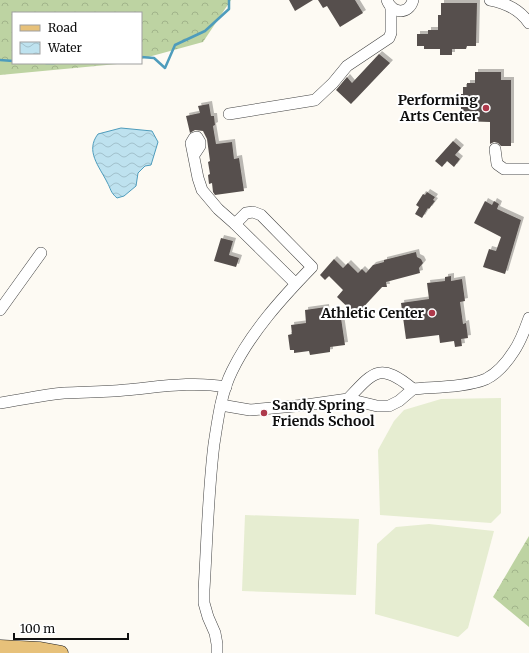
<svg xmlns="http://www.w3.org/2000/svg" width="529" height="653" font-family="Merriweather,serif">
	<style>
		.forest { fill: url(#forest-crowns) }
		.pitch { fill: #e6edd1 }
		.water { fill: url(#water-waves); stroke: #4e9cbc }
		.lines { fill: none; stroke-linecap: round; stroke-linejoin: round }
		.stream { stroke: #4e9cbc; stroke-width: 2.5 }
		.building { fill: #57504d; filter: url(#shadow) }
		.minor-casing { stroke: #424242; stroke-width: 12 }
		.major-casing { stroke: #202020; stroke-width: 15 }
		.minor { stroke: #fff; stroke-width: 11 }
		.major { stroke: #e7c17a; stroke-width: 14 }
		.poi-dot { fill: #ae394b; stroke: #fff; stroke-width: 1.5 }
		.labels { text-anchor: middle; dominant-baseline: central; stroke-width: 4; stroke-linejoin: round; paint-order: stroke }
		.poi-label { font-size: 14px; font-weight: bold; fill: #0f0f0f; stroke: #fff; text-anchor: end }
	</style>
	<defs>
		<pattern id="forest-crowns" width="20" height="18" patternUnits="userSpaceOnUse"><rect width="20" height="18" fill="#bdd3a2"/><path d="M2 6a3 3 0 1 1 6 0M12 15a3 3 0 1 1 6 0" fill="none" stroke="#a1b48a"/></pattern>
		<pattern id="water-waves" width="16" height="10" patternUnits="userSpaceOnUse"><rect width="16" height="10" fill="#bee2ef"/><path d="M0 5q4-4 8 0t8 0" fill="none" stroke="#a2c1cc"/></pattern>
		<filter id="shadow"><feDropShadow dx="3" dy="-3" stdDeviation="0" flood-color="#0004"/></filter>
	</defs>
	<rect width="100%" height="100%" fill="#fdfaf3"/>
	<!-- forest -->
	<g class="forest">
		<path d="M0,0h231l-28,42 -62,17v-46h-128v50h115l-128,12z"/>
		<path d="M529,536v91l-36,-30z"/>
	</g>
	<!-- pitch -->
	<g class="pitch">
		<path d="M501,398v115l-10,10 -111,-8 -2,-65 16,-29 10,-11 37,-11z"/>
		<path d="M245,515l114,4 -3,76 -114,-4z"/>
		<path d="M429,524l65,7 -26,97 -10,9 -83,-23 2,-70 19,-17z"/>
	</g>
	<!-- water -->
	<path class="water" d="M121,128l31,3 6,11 -7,23 -6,1 -7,7 -2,13 -12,10 -7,2c-7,-6 -6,-9 -10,-16 -8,-16 -22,-31 -9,-48z"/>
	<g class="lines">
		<!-- stream -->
		<g class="stream">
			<path d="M141,57l13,1 11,10 10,-23 30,-14 24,-22v-9"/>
			<path d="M0,60l13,1"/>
			<path d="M46,63h8"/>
		</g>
	</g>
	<!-- building -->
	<g class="building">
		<path d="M289,0h24l-18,11z"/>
		<path d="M318,0h37l8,13 -23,14 -13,-21 -4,2z"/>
		<path d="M441,3h36l-1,43h-9l-1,3h-14v6h-12v-6h-16v-3h-7v-12h11v-4h10v-15h3z"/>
		<path d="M379,54l11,9 -39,41 -15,-14 11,-13 5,6z"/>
		<path d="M475,72h26v8h10v66h-10l-3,-3 -4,-1 -4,2v-22l-29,-1v-27h2v-7h4v-4h8z"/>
		<path d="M209,104l2,12h3l1,9 -2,1 3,18 16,-2 2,17 5,-1 5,33 -29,4 -2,-3 -1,-9 -3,1 -1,-9 2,-1 -2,-12 2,-1 -3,-22 -4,-8 -8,-1 -5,3 -4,-17 14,-3 -2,-7z"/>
		<path d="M453,141l8,7 -6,7 5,4 -6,8 -7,-6 -5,6 -7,-6z"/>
		<path d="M427,192l8,5 -2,3 2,1 -6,8 -1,-1 -6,10 -7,-4 4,-7 -3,-2 7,-11 2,1z"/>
		<path d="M485,201l7,4 2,-4 5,3 -2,5 24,11 -16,54 -22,-7 6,-18 7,2 5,-14 -27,-14z"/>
		<path d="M221,238l12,3 -4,14 10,3 -3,9 -22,-6z"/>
		<path d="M416,252l1,5 4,2 2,4 -4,5 1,5 -34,9 1,5h-5l-26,28 -19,-18 6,-7 -14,-14 -4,4 -5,-5 14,-16 9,9 5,-5 10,10 4,-4 4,4 7,-8 11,-3v-2z"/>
		<path d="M451,276v5l11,-2 3,22 -5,1 3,22 3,-1 2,15 -7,1 1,7 -7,1 -1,-6 -14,2 -1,-8 -33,4 -5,-36 28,-4 -2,-16 18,-2v-4z"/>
		<path d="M326,307l1,13 14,-2 4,27 -15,2v5l-20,3 -1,-4 -15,2v-3h-4l-2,-15 4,-1 -1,-9 15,-2 -1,-13z"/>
	</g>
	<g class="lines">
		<defs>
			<g id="minor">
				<path d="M387,0c5,14 22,15 26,0"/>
				<path d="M490,0c16,3 30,10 39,23"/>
				<path d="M229,114l86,-14 18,-17 14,-17 42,-28 2,-5v-26"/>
				<path d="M495,149l2,15 7,5h25"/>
				<path d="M194,155l6,-9v-4l-3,-5 -3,1 -3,5 7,35 4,12 16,19 17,15"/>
				<path d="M0,310l41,-57"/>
				<path d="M413,389c21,-2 55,-2 73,-10 12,-6 21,-17 28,-28 7,-10 11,-22 15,-33"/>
				<path d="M0,403c21,-3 42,-8 64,-10 20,-1 41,-1 61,-3 34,-3 68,-9 101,-3"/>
				<path d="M221,405l29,5 56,-5 42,-6 29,7h12l10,-5 14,-12c-33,-27 -39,-18 -65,10"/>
				<path d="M217,653v-9l-2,-11 -7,-16 -4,-14v-13c3,-49 4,-97 10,-146 4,-25 7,-51 18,-73 19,-39 50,-73 80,-104l-51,-52 -8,-3 -7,1 -11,11 60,59"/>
			</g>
			<path id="major" d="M0,647l39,2 22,4"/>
		</defs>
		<!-- minor casing -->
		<use href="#minor" class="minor-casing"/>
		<!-- major casing -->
		<use href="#major" class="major-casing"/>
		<!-- minor -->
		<use href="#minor" class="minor"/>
		<!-- major -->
		<use href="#major" class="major"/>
	</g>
	<!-- markers -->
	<g class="poi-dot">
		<circle cx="486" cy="108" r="4"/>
		<circle cx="432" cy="313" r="4"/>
		<circle cx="264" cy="413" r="4"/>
	</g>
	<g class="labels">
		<!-- poi labels -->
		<g class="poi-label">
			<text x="478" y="100">Performing<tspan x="478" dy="16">Arts Center</tspan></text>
			<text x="424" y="313">Athletic Center</text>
			<text x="272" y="405" text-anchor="start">Sandy Spring<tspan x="272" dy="16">Friends School</tspan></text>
		</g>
	</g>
	<!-- legend -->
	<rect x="12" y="12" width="130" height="52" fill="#ffffff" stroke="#9f9f9f"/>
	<rect x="20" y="25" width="20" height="6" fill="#e7c17a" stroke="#9f9f9f"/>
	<text x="48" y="32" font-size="12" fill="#0f0f0f">Road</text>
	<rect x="20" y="42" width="20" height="12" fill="url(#water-waves)" stroke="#9f9f9f"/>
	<text x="48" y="52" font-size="12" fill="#0f0f0f">Water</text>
	<!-- scale -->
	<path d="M14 633v6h114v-6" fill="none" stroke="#0f0f0f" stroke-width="2"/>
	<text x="20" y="633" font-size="12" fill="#0f0f0f" stroke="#ffffff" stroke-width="3" paint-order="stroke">100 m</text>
</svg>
